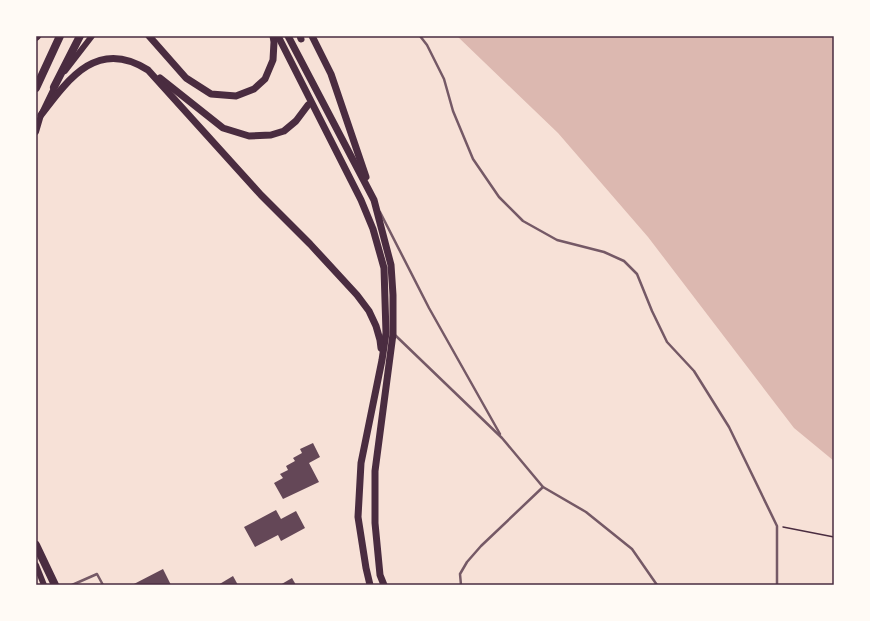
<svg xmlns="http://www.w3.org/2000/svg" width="870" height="621" font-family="Roboto,sans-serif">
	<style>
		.water { fill: #dcb8b0 }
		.building { fill: #644757 }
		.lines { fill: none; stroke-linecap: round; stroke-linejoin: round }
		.path { stroke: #4a2c40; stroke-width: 1.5 }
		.service { stroke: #755966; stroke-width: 2.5 }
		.secondary { stroke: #4a2c40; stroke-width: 6 }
		.primary { stroke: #4a2c40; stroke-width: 7 }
		.trunk { stroke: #4a2c40; stroke-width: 8 }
		.neatline { fill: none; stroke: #4a2c40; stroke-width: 1.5 }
	</style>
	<rect width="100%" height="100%" fill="#f7e1d7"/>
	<!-- water -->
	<path class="water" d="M457,36h377v425l-40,-33 -146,-191 -90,-104z"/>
	<!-- building -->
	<g class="building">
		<path d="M313,443l7,14 -11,6 10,19 -36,17 -9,-16 9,-5 -3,-4 8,-4 -2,-4 9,-5 -2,-3 9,-5 -2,-4z"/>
		<path d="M276,510l5,9 15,-8 9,17 -24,13 -3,-6 -23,12 -11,-20z"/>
		<path d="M163,569l8,16h-39z"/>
		<path d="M233,576l5,9h-20z"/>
		<path d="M292,578l4,7h-16z"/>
	</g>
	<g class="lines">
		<!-- path -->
		<path class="path" d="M783,527l51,10"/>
		<!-- service -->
		<g class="service">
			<path d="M420,36l7,9 17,34 9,32 20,48 26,38 24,24 34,19 47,12 20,9 13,13 15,37 15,31 27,29 35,56 48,99v59"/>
			<path d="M380,212l49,96 71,126"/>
			<path d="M395,335l107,103 41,49 43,25 46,37 25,36"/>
			<path d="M72,585l25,-11 6,11"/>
			<path d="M461,585l-1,-11 7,-12 14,-16 62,-59"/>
		</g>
		<!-- secondary -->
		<g class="secondary">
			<path d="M65,71l27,-35"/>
			<path d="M36,132l5,-17 15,-31"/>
			<path d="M36,565l8,20"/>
		</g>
		<!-- primary -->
		<g class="primary">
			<path d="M149,36l37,42 25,16 25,2 18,-7 11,-10 8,-19 1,-18 -1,-6"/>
			<path d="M278,36l83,164 12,29 11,39 2,65 -4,27 -21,103 -3,54 8,51 4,17"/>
			<path d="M288,36l86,164 17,65 2,30v39l-18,137v52l5,52 4,10"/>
			<path d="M300,36l1,3"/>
			<path d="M312,36l19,38 35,103"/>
			<path d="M160,78l63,50 26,8 22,-1 13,-4 12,-10 12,-16"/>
			<path d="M41,115c28,-37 57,-77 107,-45l113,125 49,49 47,51 12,16 7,15 4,14 1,8"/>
		</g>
		<!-- trunk -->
		<g class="trunk">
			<path d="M36,37l1,-1"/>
			<path d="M54,87l26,-51"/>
			<path d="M36,88l24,-52"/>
			<path d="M36,545l19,40"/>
		</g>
	</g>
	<!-- border -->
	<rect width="870" height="621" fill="none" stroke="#fffaf5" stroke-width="74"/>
	<rect x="37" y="37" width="796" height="547" class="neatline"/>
</svg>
